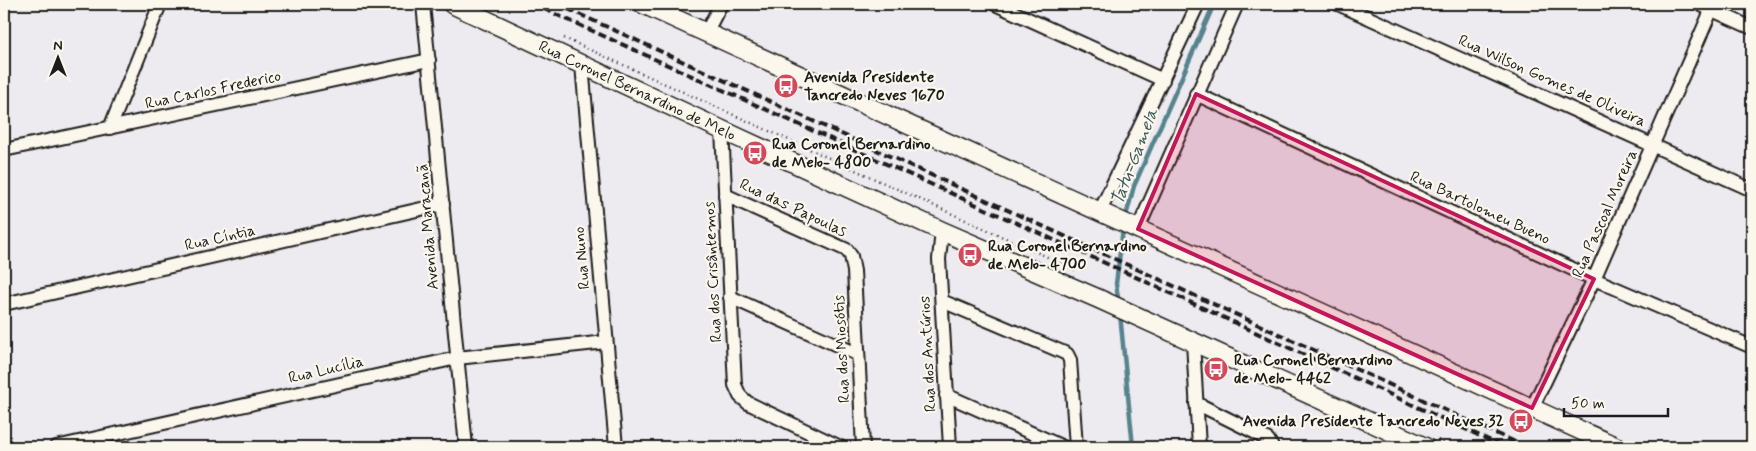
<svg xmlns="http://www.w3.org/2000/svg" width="1756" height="451" font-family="Mynerve,sans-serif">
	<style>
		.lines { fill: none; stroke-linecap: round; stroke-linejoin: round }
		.stream { stroke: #55838e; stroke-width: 4.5 }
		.minor-casing { stroke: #1c1c1c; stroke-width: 16 }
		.secondary-casing { stroke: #1c1c1c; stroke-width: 21 }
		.path { stroke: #1c1c1c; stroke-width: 2.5; stroke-dasharray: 1 4; stroke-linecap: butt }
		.minor { stroke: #fbf7ec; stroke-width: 12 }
		.secondary { stroke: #fbf7ec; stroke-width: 18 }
		.rail { stroke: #1c1c1c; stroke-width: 4; stroke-dasharray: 8 4; stroke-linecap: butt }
		.marked { fill: #c2185b; fill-opacity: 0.2; stroke: #c2185b; stroke-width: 4; stroke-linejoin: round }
		.labels { text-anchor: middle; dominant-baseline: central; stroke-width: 4.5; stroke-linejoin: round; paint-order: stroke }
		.poi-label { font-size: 16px; font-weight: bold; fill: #1c1c1c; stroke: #fbf7ec; text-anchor: start }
		.street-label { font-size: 16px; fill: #1c1c1c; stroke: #fbf7ec }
		.water-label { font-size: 18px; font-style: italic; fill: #3d585e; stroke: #fbf7ec }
	</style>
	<rect width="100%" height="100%" fill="#edebef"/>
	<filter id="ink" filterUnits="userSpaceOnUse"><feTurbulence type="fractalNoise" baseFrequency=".02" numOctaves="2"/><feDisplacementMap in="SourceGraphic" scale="10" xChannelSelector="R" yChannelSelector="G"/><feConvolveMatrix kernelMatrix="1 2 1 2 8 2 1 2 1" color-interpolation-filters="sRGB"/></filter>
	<g filter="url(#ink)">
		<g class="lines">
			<!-- stream -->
			<g class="stream">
				<path d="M1125,220l9,-34 80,-182"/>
				<path d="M1119,304l-3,-20 7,-56"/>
				<path d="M1120,314l13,133"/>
			</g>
			<defs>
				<g id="minor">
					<path d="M423,4l43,443"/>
					<path d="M995,4l168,76"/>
					<path d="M1338,4l414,186"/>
					<path d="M1699,4l53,24"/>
					<path d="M706,33l15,-29"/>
					<path d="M582,65l34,382"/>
					<path d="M1196,94l398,185 158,68"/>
					<path d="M110,128l50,-124"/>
					<path d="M722,130l13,255 5,11 8,7 92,44"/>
					<path d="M4,150l425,-90"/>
					<path d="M725,195l122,55 4,6 3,15 9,176"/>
					<path d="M1100,211l98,-207"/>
					<path d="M1138,229l99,-225"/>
					<path d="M942,231l-3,28 11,188"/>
					<path d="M730,297l127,57"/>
					<path d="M942,301l125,53 3,6 1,14 5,73"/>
					<path d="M4,304l439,-100"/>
					<path d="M1193,342l6,105"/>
					<path d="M946,395l117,52"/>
					<path d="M1196,403l60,30 12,7 4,7"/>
					<path d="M1532,408l62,-129 120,-275"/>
					<path d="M56,447l401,-89 149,-16"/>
				</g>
				<g id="secondary">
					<path d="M452,4l270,126 220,101 157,68 326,148"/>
					<path d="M643,4l974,443"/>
				</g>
			</defs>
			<!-- minor casing -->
			<use href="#minor" class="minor-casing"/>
			<!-- secondary casing -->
			<use href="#secondary" class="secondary-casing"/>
			<!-- path -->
			<g class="path">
				<path d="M564,38l512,232"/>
				<path d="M1438,440l15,7"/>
			</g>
			<!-- minor -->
			<use href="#minor" class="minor"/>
			<!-- secondary -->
			<use href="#secondary" class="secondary"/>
			<!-- rail -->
			<g class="rail">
				<path d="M533,4l594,269 377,174"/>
				<path d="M557,4l969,443"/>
			</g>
		</g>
	</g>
	<!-- marked area -->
	<path class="marked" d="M1196,94l398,185 -62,129 -394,-179z"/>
	<!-- icons -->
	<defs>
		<symbol id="bus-disc" viewBox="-11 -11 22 22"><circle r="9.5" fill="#d1495b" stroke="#fbf7ec"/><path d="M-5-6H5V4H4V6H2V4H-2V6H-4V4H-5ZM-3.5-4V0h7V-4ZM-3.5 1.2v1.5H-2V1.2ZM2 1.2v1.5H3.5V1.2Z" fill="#fff"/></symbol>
	</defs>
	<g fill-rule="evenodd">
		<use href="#bus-disc" x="772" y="72" width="28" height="28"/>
		<use href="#bus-disc" x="741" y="139" width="28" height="28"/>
		<use href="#bus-disc" x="956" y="241" width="28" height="28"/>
		<use href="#bus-disc" x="1202" y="355" width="28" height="28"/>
		<use href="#bus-disc" x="1507" y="407" width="28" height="28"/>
	</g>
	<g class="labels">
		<!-- poi labels -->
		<g class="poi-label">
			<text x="804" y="77">Avenida Presidente<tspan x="804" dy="18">Tancredo Neves 1670</tspan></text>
			<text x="772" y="144">Rua Coronel Bernardino<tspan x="772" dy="18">de Melo- 4800</tspan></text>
			<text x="988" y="246">Rua Coronel Bernardino<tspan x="988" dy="18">de Melo- 4700</tspan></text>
			<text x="1234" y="360">Rua Coronel Bernardino<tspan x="1234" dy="18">de Melo- 4462</tspan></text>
			<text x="1504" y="421" text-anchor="end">Avenida Presidente Tancredo Neves 32</text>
		</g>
		<!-- street labels -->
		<g class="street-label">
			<text transform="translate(1552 81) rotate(24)">Rua Wilson Gomes de Oliveira</text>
			<text transform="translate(213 90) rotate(-12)">Rua Carlos Frederico</text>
			<text transform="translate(637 91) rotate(25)">Rua Coronel Bernardino de Melo</text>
			<text transform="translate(793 208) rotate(25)">Rua das Papoulas</text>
			<text transform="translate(1480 208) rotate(25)">Rua Bartolomeu Bueno</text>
			<text transform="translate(1605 214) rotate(-66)">Rua Pascoal Moreira</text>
			<text transform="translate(428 227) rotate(-95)">Avenida Maracanã</text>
			<text transform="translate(220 238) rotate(-13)">Rua Cíntia</text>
			<text transform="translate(582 258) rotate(-95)">Rua Nuno</text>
			<text transform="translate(713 272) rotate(-93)">Rua dos Crisântemos</text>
			<text transform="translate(842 349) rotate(-93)">Rua dos Miosótis</text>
			<text transform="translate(928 354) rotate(-93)">Rua dos Antúrios</text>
			<text transform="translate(326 370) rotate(-13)">Rua Lucília</text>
		</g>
		<!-- water labels -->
		<g class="water-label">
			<text transform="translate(1135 157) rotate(-69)">Tatu-Gamela</text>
		</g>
	</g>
	<!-- margin -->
	<rect width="1756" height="451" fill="none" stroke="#fbf7ec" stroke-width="20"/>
	<rect x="10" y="10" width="1736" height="431" fill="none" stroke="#1c1c1c" stroke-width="2" filter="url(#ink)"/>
	<!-- north arrow -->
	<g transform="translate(58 58)" stroke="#fbf7ec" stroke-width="4" paint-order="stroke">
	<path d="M0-4L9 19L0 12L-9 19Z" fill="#1c1c1c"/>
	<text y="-8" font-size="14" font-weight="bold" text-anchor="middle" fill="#1c1c1c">N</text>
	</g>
	<!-- scale -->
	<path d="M1564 408v8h104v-8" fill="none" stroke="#1c1c1c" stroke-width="2.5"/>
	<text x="1571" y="408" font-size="15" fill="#1c1c1c" stroke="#fbf7ec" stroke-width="4" paint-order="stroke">50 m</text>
</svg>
